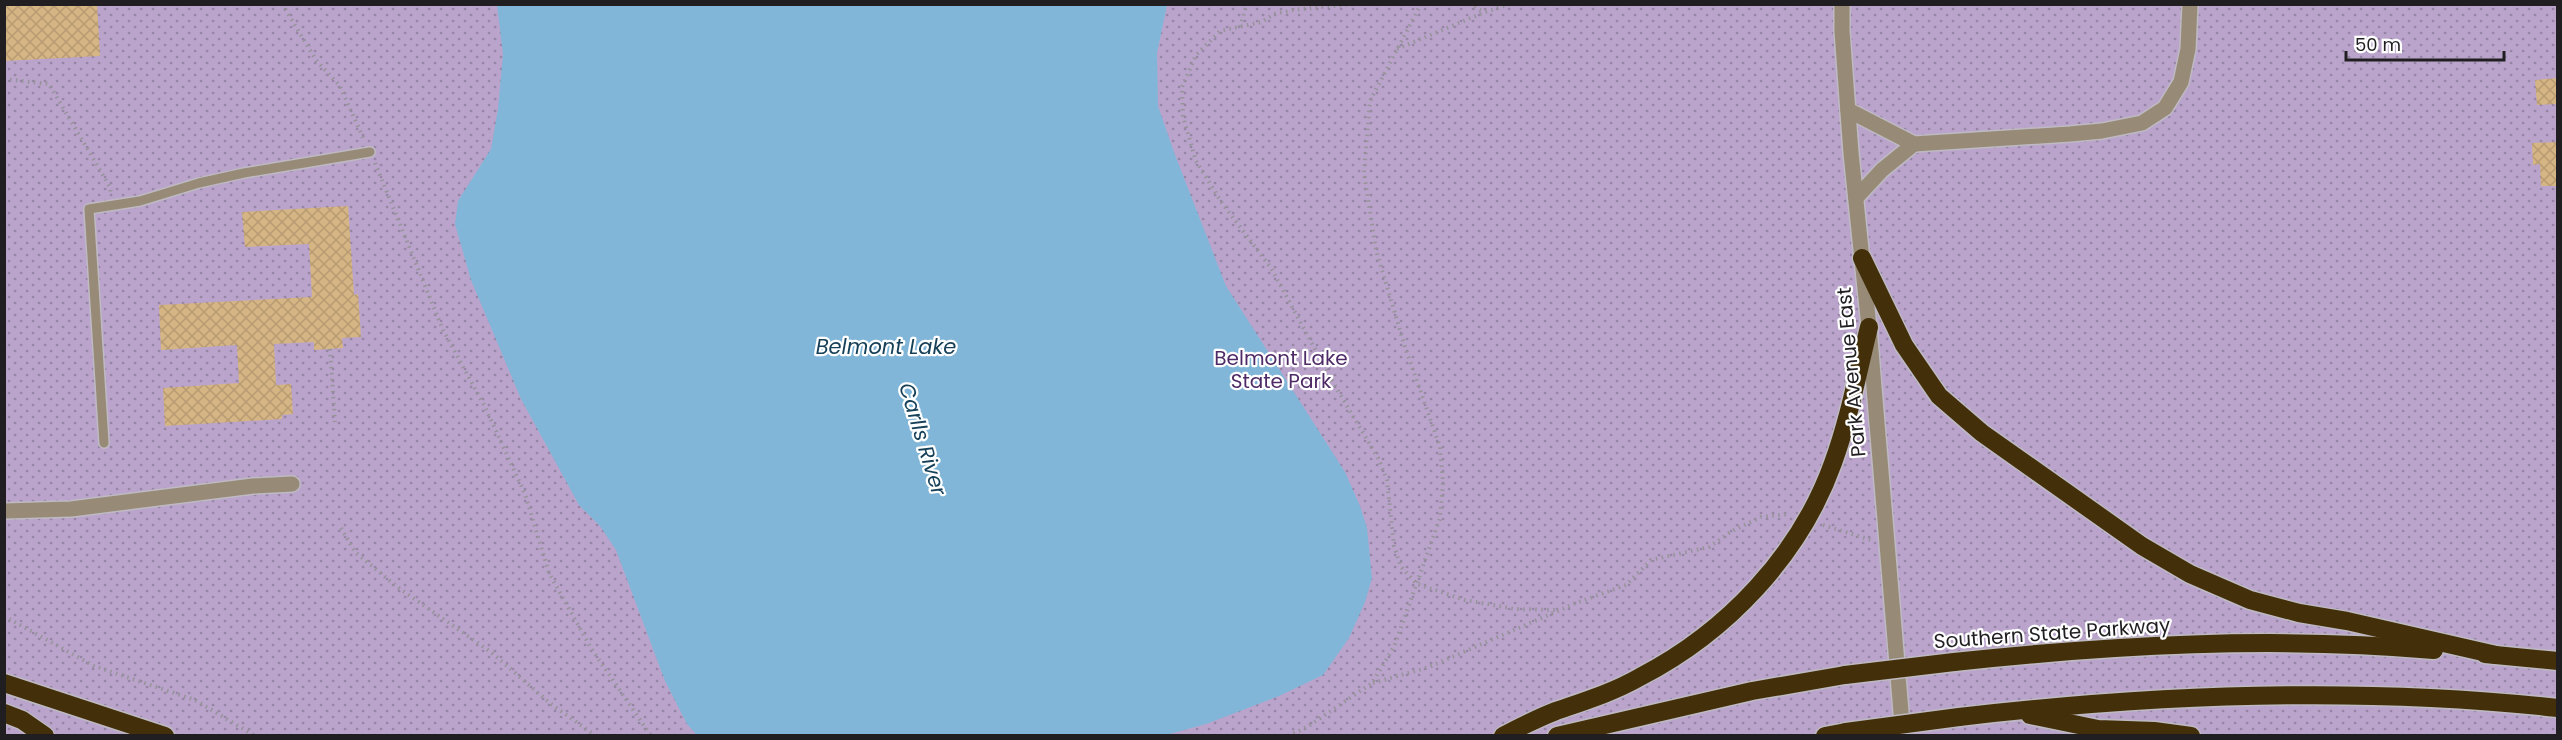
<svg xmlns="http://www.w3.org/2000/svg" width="2562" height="740" font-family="Poppins,sans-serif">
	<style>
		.park { fill: url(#park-dots) }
		.water { fill: #81b6d8 }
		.building { fill: url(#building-cross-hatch) }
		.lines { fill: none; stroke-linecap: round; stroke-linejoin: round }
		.service-casing { stroke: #bebac2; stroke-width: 12 }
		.minor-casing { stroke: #bebac2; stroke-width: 18 }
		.motorway-casing { stroke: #bebac2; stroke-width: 21 }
		.path { stroke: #969399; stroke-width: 4; stroke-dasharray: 1.5 4.5; stroke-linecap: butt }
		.service { stroke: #978a76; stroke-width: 9 }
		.minor { stroke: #978a76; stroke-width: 15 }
		.motorway { stroke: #432f09; stroke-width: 18 }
		.motorway-bridge-casing { stroke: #bebac2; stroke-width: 21; stroke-linecap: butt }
		.motorway-bridge { stroke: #432f09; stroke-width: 18 }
		.labels { text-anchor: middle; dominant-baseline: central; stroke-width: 4.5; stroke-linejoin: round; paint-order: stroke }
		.park-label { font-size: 20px; fill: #4e2b66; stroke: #fff }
		.street-label { font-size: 20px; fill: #201e21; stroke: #fff }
		.water-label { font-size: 21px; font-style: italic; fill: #174159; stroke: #fff }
	</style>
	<defs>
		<pattern id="park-dots" width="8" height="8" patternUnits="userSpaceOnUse" patternTransform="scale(1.5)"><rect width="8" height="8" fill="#baa4cc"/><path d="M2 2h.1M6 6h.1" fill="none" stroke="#9785a5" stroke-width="1.8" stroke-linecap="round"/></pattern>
		<pattern id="building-cross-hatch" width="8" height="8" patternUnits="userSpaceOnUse" patternTransform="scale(1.5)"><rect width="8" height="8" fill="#d5b584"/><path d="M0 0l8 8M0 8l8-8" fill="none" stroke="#b79b72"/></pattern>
	</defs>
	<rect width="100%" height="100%" fill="#e1dce5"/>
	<!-- park -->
	<path class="park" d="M4,5h2553v730h-2552z"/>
	<!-- water -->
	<path class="water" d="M497,5h670l-10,48 1,53 17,49 51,131 119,186 15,34 7,22 5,50 -7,24 -16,36 -26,37 -44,21 -73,28 -40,11h-469l-10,-11 -22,-43 -49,-131 -16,-24 -21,-21 -58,-106 -50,-119 -16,-56 3,-23 33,-52 7,-40 5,-55z"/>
	<!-- building -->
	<g class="building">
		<path d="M4,4h93l3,52 -96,5z"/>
		<path d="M2558,78v26l-21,1 -2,-25z"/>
		<path d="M2558,142v44h-17l-1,-22 -7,1 -1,-22z"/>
		<path d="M348,206l6,89 4,-1 3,43 -19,1 1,10 -29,2v-8l-40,2 2,41 15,-1 2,30 -11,1v4l-117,7 -2,-38 76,-5 -2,-38 -76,5 -2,-45 153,-8 -3,-53 -64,3 -3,-35z"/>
	</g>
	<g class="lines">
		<defs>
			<path id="service" d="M104,443l-15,-234 51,-8 59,-18 45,-10 126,-21"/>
			<g id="minor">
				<path d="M1842,4v27l9,122 18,174 34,409"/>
				<path d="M1848,110l66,34 156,-10 32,-3 40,-8 23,-15 16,-26 7,-33 2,-45"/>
				<path d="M1856,198l26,-28 32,-26"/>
				<path d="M4,511l67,-2 182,-23 39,-2"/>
			</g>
			<g id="motorway">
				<path d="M1862,258l42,87 35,51 43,37 160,113 48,28 60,26 49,13 48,8 149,34"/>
				<path d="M2485,654l73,7"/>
				<path d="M1954,662c158,-17 320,-26 480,-12"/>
				<path d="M4,683l161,53"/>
				<path d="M4,713l18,7 23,16"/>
				<path d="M2030,715l68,14 56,2 37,5"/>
				<path d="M1959,717c198,-23 400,-31 599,-9"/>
				<path d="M1503,736c17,-9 35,-18 53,-25 29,-10 58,-19 84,-34 87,-45 160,-122 193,-214 16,-44 25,-91 36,-136"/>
				<path d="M1557,736l195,-45 93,-16"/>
				<path d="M1825,736l21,-4"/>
			</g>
		</defs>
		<!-- service casing -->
		<use href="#service" class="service-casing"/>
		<!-- minor casing -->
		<use href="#minor" class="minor-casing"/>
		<!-- motorway casing -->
		<use href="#motorway" class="motorway-casing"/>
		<!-- path -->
		<g class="path">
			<path d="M282,4l34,56 24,26 24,54"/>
			<path d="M1353,4l-60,6 -19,4 -12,8 -42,9 -24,24 -14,32 1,30 13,44 26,42 49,65 63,116 44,74 9,22 7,66 7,21 16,17 48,16 50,9 43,1"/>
			<path d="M1469,4l15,8"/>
			<path d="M1240,27l7,-23"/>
			<path d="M1397,49l88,-37 25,-8"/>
			<path d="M4,79l45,5 61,103 1,6"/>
			<path d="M375,163l68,167 42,77 40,87 24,79 42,75 60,88"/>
			<path d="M330,349l5,73"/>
			<path d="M1823,525l48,15"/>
			<path d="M341,528l14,24 41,34 96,67 59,51 45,32"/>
			<path d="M4,616l90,50 101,34 60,36"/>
			<path d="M1373,683l56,-16 147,-64 50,-18 25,-25 58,-13 23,-16 29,-14 27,-3"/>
			<path d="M1288,736l19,-9 65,-44 22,-36 46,-129 3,-35 -3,-36 -35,-100 -29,-97 -12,-77 6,-72 51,-97"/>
		</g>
		<!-- service -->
		<use href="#service" class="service"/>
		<!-- minor -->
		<use href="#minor" class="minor"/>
		<!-- motorway -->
		<use href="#motorway" class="motorway"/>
		<defs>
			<g id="motorway-bridge">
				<path d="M1845,675l109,-13"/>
				<path d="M1846,732l113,-15"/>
			</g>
		</defs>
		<!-- motorway-bridge casing -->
		<use href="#motorway-bridge" class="motorway-bridge-casing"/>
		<!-- motorway-bridge -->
		<use href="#motorway-bridge" class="motorway-bridge"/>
	</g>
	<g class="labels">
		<!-- park labels -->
		<g class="park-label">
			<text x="1281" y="358">Belmont Lake<tspan x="1281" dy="23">State Park</tspan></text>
		</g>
		<!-- street labels -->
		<g class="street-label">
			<text transform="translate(1851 372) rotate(-95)">Park Avenue East</text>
			<text transform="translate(2052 633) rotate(-4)">Southern State Parkway</text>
		</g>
		<!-- water labels -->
		<g class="water-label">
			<text x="886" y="346">Belmont Lake</text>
			<text transform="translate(923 439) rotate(73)">Carlls River</text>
		</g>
	</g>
	<!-- border -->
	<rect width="2562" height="740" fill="none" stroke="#201e21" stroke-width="12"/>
	<!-- scale -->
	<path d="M2346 51v9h158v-9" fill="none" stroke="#201e21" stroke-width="3"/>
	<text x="2355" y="51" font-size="18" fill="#201e21" stroke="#ffffff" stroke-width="4.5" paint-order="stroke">50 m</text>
</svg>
